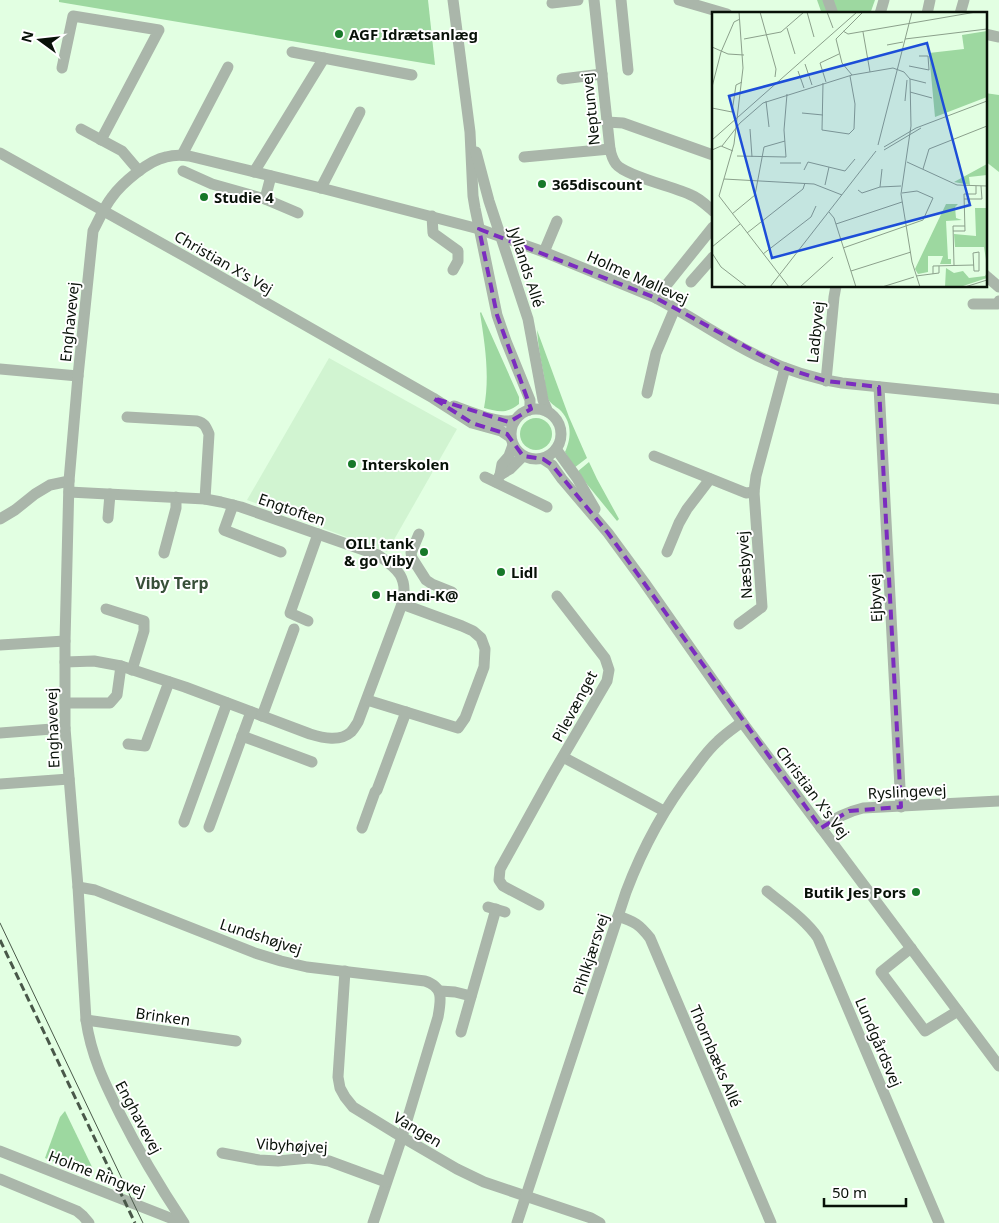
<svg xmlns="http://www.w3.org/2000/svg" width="999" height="1223" font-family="'Noto Sans',sans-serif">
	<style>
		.built { fill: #d1f4d1 }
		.green { fill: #9dd8a0 }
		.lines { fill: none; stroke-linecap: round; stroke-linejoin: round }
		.minor { stroke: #aab6aa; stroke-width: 11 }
		.tram { stroke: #495849; stroke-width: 1 }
		.rail { stroke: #495849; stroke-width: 3; stroke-dasharray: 8 4; stroke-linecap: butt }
		.marked { fill: none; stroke: #7b2cbf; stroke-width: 4; stroke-dasharray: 10 6; stroke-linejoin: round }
		.poi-dot { fill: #177829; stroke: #fff; stroke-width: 2 }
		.labels { text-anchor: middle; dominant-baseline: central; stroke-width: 4; stroke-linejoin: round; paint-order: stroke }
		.poi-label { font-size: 15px; font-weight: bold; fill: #081108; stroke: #fff; text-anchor: start }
		.street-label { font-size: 15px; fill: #081108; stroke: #fff }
		.neighbourhood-label { font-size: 16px; font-weight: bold; fill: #385039; stroke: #fff }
		.inset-road { fill: none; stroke: #8ba08b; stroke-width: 1 }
		.view { fill: #1d4ed8; fill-opacity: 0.15; stroke: #1d4ed8; stroke-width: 2.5 }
		.inset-edge { fill: none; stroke: #081108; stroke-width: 2.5 }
	</style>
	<rect width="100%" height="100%" fill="#e2ffe2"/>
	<!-- built -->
	<path class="built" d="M329,358l128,71 -70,123 -140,-52z"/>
	<!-- green -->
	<g class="green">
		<path d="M59,0h369l7,65 -376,-63z"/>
		<path d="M817,0h58l-5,14h-48z"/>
		<path d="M985,93l14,2v77l-14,-11z"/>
		<path d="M481,312l38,85v7c-13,10 -20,8 -35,4 6,-32 1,-63 -4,-95z"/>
		<path d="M537,330l32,87 18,41 -13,10 -9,-16c7,-15 7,-31 -6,-43 -4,-3 -8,-5 -11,-10 -2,-7 -3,-15 -4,-23 -3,-15 -6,-30 -7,-46z"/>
		<circle cx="536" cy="434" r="16"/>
		<path d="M589,462l8,17 22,40 -2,2 -40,-49z"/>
		<path d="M65,1111l29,60 -11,3 -38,-16 15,-41z"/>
	</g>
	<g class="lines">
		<!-- minor -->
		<g class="minor">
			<path d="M453,0l17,132 3,64 2,12 22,107 9,26 24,59v7l-1,3"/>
			<path d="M594,0l16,149c1,5 3,11 6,15 9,12 59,23 75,31 8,3 15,10 22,16"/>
			<path d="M621,0l7,70"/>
			<path d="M679,0l48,14"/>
			<path d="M828,0l5,14"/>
			<path d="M552,3l26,-3"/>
			<path d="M880,14l4,-14"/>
			<path d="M927,14l3,-14"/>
			<path d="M960,14l4,-14"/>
			<path d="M985,34l14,3"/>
			<path d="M292,52l120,23"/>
			<path d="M62,68l11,-52 86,14 -58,110"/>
			<path d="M562,79l40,-5"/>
			<path d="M607,122l16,1 90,32"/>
			<path d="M81,129l41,22 17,20"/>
			<path d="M476,152l13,49 39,118 15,81 5,12"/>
			<path d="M0,153l186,104 247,141 39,25 29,8 9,6"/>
			<path d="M182,155l46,-88"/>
			<path d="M524,157l86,-8"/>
			<path d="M183,171l29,13 53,15 33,14"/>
			<path d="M254,172l70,-114"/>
			<path d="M321,188l39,-76"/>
			<path d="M265,199l6,-23"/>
			<path d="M432,216l1,17 25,18v10l-5,9"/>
			<path d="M544,252l13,-31"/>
			<path d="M985,275l14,12"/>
			<path d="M691,282l22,-25"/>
			<path d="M656,298l57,-71"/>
			<path d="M973,304h24l2,-3"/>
			<path d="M0,369l78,7"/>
			<path d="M826,381l8,-84 2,-11"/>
			<path d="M879,387l22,420"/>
			<path d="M647,393l9,-40 19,-45"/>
			<path d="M454,406c15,5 46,19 61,14"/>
			<circle cx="536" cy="434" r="25"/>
			<path d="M127,417l70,4c8,2 9,6 12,13l-4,65"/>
			<path d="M556,449l21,29 18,31"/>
			<path d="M654,456l92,37 8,-1"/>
			<path d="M543,459l9,6 10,14 46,54 36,49 98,140 257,344"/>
			<path d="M500,475l10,-6 13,-13"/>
			<path d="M485,477l62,30"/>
			<path d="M496,482l4,-7 2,-11 7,-8 4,-11"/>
			<path d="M233,505l-9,25 57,22"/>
			<path d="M108,518l2,-24"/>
			<path d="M0,519l15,-9 20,-16 15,-9 19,-4"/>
			<path d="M419,534l-8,19 1,5 14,22 6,4 20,8"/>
			<path d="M667,552l12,-29 8,-14 23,-30"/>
			<path d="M164,553l12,-45v-11"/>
			<path d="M106,609l38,12v10l-12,39"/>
			<path d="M308,621l-18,-8 28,-79"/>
			<path d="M739,624l23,-17 -8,-115 2,-16 29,-108"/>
			<path d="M0,645l65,-4"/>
			<path d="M65,662l29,-1 27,5 64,21 125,47c13,4 30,8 41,-2 3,-3 5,-7 7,-10l44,-118c7,-26 -4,-35 -24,-49l-137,-48 -20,-5 -16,-3 -136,-7"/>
			<path d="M367,700l91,28 7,-10 19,-51 1,-18 -4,-11 -8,-7 -11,-5 -60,-22"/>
			<path d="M65,703h45l7,-8 4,-29"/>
			<path d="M262,716l32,-87"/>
			<path d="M0,733l65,-5"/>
			<path d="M242,736l70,26"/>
			<path d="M128,744l17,2 24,-64"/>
			<path d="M563,757l101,54"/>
			<path d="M0,784l69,-5"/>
			<path d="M184,822l43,-119"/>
			<path d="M209,827l42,-115"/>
			<path d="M362,828l13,-36 2,-2 29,-78"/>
			<path d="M821,828c15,-10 25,-16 42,-20l136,-7"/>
			<path d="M78,887l17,3 160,63 26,8 26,6 118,14c19,6 16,19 13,36l-36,120 -29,86"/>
			<path d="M767,891c18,15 38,28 51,47l121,285"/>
			<path d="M539,905l-36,-19 -4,-6 1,-11 52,-94 55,-94 2,-11 -4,-12 -48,-62"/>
			<path d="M488,907l17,5"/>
			<path d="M618,916c17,6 21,8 32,22l121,285"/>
			<path d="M911,948l-30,24 44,59 33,-20"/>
			<path d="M345,971l-7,106 2,11 5,9 8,10 49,30 55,32 27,13 107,36 9,5"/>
			<path d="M440,991l15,1 16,4"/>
			<path d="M86,1020l150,21"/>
			<path d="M461,1032l35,-123"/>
			<path d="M0,1151l183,72"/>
			<path d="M222,1153l37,7 19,1 31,-3 20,3 57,21"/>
			<path d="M0,1179l77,32 6,5 6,7"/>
			<path d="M184,1223c-24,-36 -45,-71 -64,-109 -16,-32 -29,-59 -34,-94l-8,-133 -13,-159v-87l4,-160 9,-105 15,-145c6,-11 11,-24 19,-34 10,-14 37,-37 54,-40 7,-2 16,-2 23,-1l132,32 158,41 65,23 112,46c31,16 61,37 92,53 30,16 61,27 94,32l157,16"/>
			<path d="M517,1223l109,-331c17,-45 37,-83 67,-121 7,-10 15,-21 25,-30 7,-7 16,-13 24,-19"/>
		</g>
		<!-- tram -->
		<path class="tram" d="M0,923l143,300"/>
		<!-- rail -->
		<path class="rail" d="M0,940l135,283"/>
	</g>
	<!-- marked area -->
	<path class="marked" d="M479,229l177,69 129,70 41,13 53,6 22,420 -52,4 -28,17 -213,-295 -56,-68 -9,-6 -20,-3 -16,-22 -35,-11 -39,-25 76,24 22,-13 -34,-94z"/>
	<!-- markers -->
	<g class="poi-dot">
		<circle cx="339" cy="34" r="5"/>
		<circle cx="542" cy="184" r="5"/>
		<circle cx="204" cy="197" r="5"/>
		<circle cx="352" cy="464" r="5"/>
		<circle cx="424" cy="552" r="5"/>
		<circle cx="501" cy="572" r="5"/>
		<circle cx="376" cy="595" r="5"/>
		<circle cx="916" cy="892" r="5"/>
	</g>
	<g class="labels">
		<!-- poi labels -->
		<g class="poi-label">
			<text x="349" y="34">AGF Idrætsanlæg</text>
			<text x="552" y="184">365discount</text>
			<text x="214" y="197">Studie 4</text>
			<text x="362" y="464">Interskolen</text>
			<text x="414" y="543" text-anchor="end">OIL! tank<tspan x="414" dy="17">&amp; go Viby</tspan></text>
			<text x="511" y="572">Lidl</text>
			<text x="386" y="595">Handi-K@</text>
			<text x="906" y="892" text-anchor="end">Butik Jes Pors</text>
		</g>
		<!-- street labels -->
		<g class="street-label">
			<text transform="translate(590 109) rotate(-96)">Neptunvej</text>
			<text transform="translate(224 262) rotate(30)">Christian X's Vej</text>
			<text transform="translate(527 267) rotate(72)">Jyllands Allé</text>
			<text transform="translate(638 277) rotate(24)">Holme Møllevej</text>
			<text transform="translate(69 322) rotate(-84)">Enghavevej</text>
			<text transform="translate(815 332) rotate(-84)">Ladbyvej</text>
			<text transform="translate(292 509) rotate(19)">Engtoften</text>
			<text transform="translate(744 565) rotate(-94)">Næsbyvej</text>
			<text transform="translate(875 598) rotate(-93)">Ejbyvej</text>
			<text transform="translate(574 706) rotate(-62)">Pilevænget</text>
			<text transform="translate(52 728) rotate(-92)">Enghavevej</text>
			<text transform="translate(907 791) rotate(-3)">Ryslingevej</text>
			<text transform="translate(813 792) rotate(53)">Christian X's Vej</text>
			<text transform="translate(261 936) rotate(18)">Lundshøjvej</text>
			<text transform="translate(590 954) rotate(-72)">Pihlkjærsvej</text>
			<text transform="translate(163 1016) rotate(8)">Brinken</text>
			<text transform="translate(879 1042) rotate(67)">Lundgårdsvej</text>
			<text transform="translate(716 1056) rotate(67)">Thornbæks Allé</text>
			<text transform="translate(139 1117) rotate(62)">Enghavevej</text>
			<text transform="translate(418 1129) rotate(31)">Vangen</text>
			<text transform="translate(292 1145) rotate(3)">Vibyhøjvej</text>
			<text transform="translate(97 1173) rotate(21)">Holme Ringvej</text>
		</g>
		<!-- neighbourhood labels -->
		<g class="neighbourhood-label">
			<text x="172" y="583">Viby Terp</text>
		</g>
	</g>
	<!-- overview -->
	<g transform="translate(712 12)">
		<rect width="275" height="275" fill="#e2ffe2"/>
		<path d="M275,19v66l-52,20 -6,-64 35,-4 -2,-14zM275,152v11l-18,2 1,8 -16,-3zM234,192h12l-3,3 1,11 6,2 -16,1 2,38h3v5h-11l3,-8h-15v16l-10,2 -3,-5zM263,196h12v58l-3,-19h-29l-1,-13 22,2zM234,256l8,5 9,-2 6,7 16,-2 2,-3v5l-27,9h-15z" fill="#9dd8a0"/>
		<path class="inset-road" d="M48,0l16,57 -1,8M95,0l7,25M115,0l6,16M75,16l8,26M131,19l5,3 128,-22M151,20l7,40M32,27l37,-7 23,-20M193,27l82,-10M175,33l16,-3M0,35l16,7 16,1M93,52l7,21M197,54l20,4 -1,-14h-9M86,59l6,17M140,63l-10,-12 -6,-24 27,-27M198,67l16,4M114,70l-6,-19 19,-9M111,71l-1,47 27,4 5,-5 1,-25 -5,-28M0,75l9,-35 13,-30 6,-3M198,80l22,6M54,89l3,26M193,89l2,-21M0,96l20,4 4,-27 6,-3M90,101l21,2M38,117l2,28M0,128l145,-128M166,133l34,-133M10,134l18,-23 23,-20 89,-28 41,-7 11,4 6,7 1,47 -10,68 11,68 8,25M172,135l32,-19 71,-27M0,138l9,-4 12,5M172,138l37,-22M25,144l49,1 -2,-27 3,-36M195,150l50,23 30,1M68,151h21M211,157l6,-20 58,-23M92,158l4,-8 37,9 10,-12M12,167l90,5 28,11M113,173l4,-18M168,175l2,-18M146,178l4,3 18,-6 21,-1M7,184l15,-52 9,-76 -4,-56M7,184l70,91M252,187h18l-1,-13M117,200l5,6 22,69M20,202l23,-19 9,-48 21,-6M124,212l66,-22M241,219h12l-1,-37h12v-8M35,221l56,-44 2,-6M0,235l28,-23M131,236l80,-28 10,-22 -16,-7 -15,2M267,240v19h-5l-1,-18zM0,241l9,14 26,20M51,242l48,-37 5,-11M242,253l-1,-39h12M139,259l60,-19M221,262v-8l41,-1M204,264l23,-3v-7M58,275l106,-136M88,275l33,-30M170,275l32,-10M253,275l22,-7"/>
		<path class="view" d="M215,31l43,162 -198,53 -43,-162z"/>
		<rect width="275" height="275" class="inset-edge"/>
	</g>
	<!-- north arrow -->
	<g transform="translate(40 40) rotate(285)" stroke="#ffffff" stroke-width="4" paint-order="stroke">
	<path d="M0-4L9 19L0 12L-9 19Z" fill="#081108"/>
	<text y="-8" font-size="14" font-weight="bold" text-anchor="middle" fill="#081108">N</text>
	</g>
	<!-- scale -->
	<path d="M824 1198v8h82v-8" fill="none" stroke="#081108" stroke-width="2.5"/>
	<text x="832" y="1198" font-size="15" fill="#081108" stroke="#ffffff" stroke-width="4" paint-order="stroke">50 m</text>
</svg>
